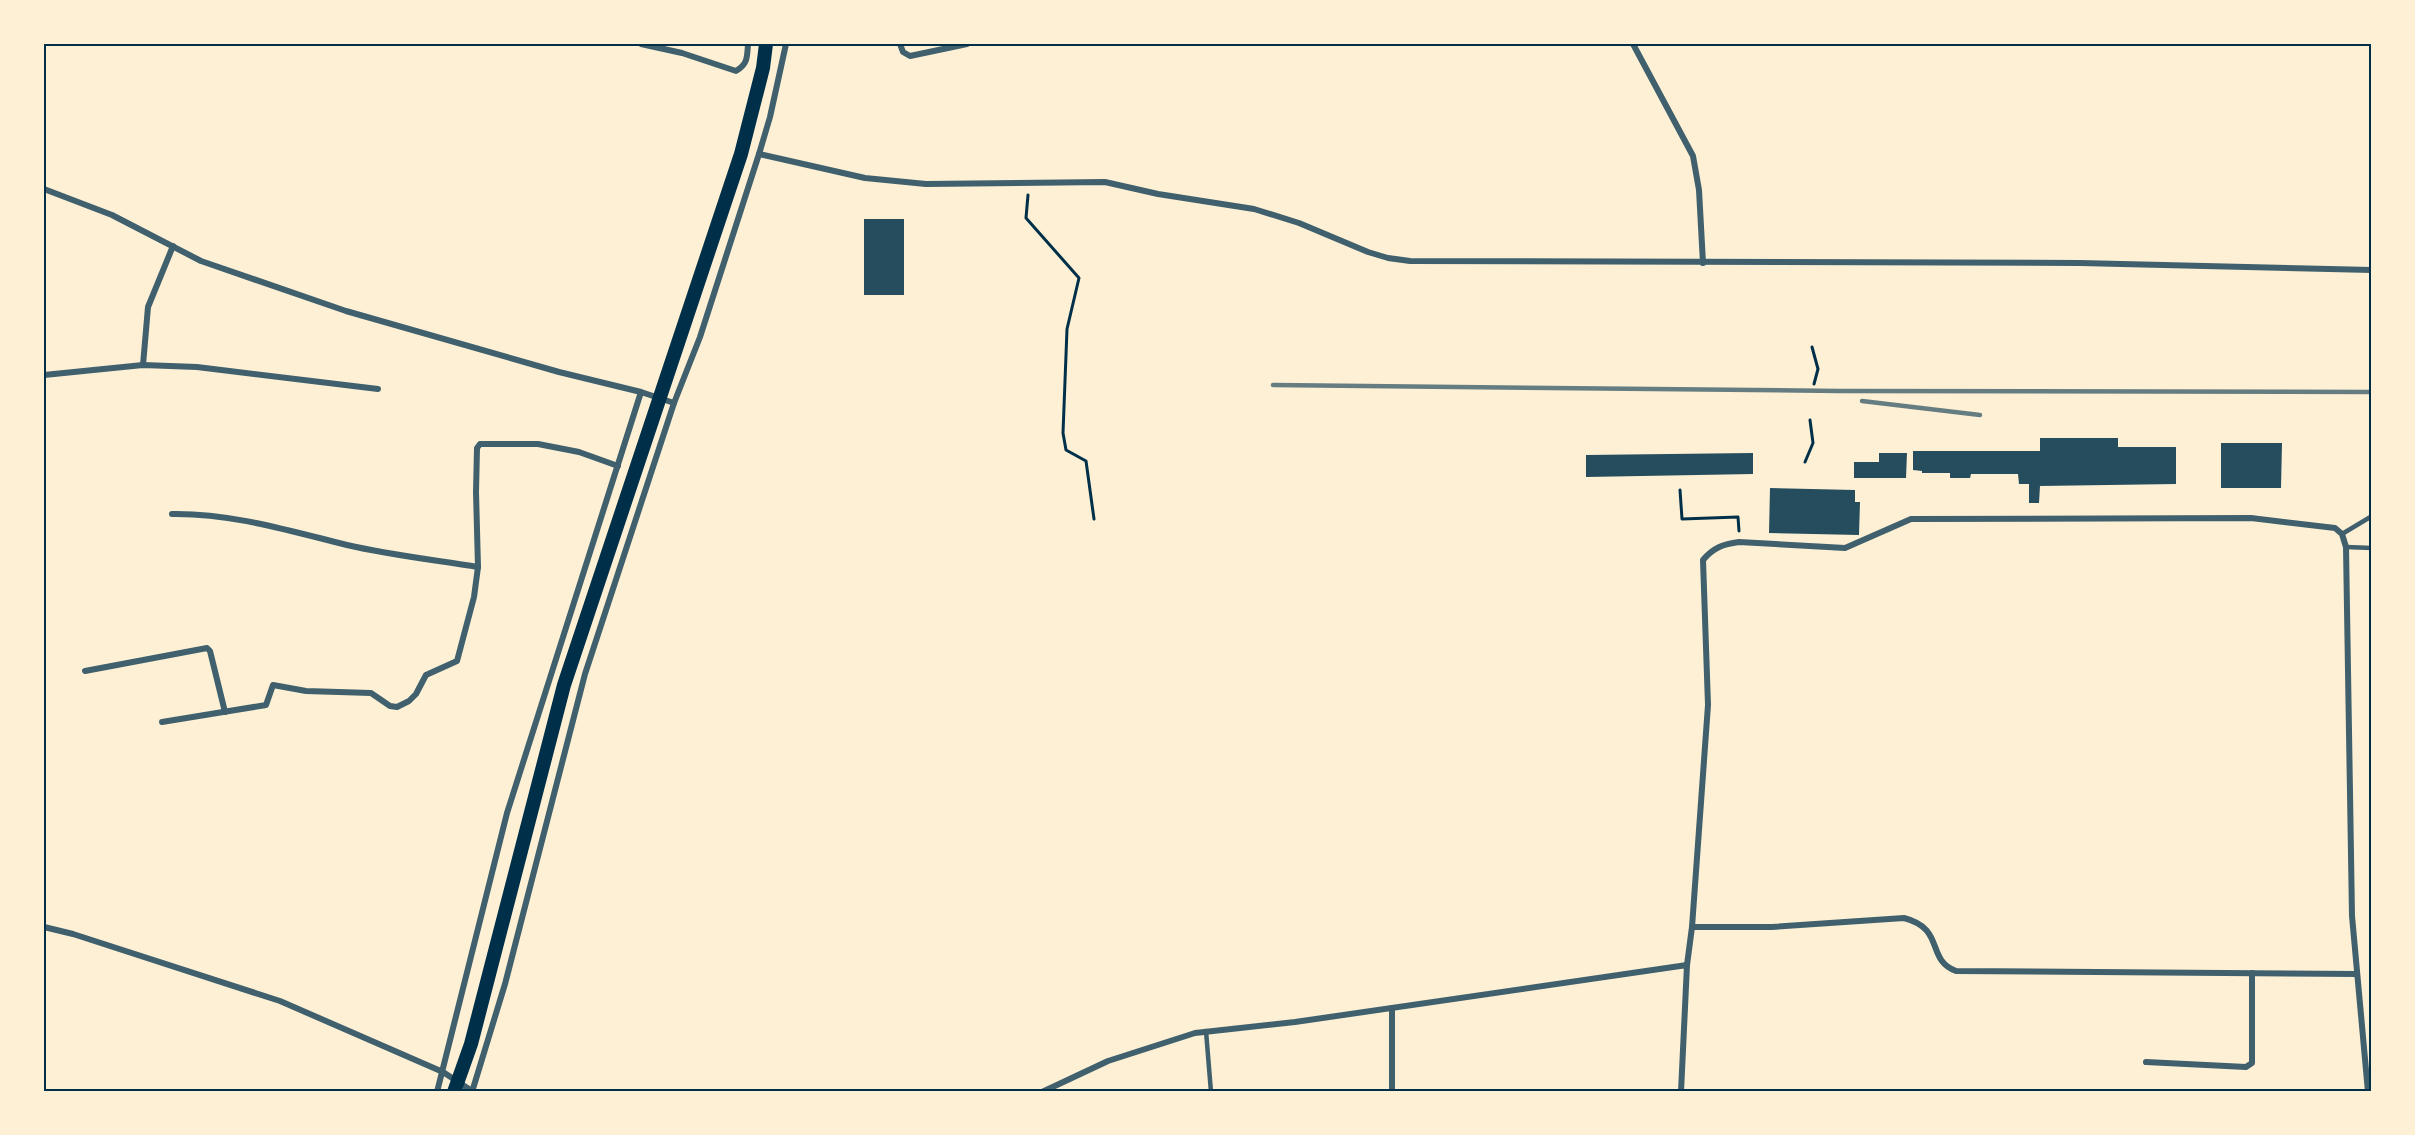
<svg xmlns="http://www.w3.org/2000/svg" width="2415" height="1135" font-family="'Fira Sans',sans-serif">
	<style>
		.building { fill: #264d5e }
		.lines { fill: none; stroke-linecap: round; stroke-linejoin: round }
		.path { stroke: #003049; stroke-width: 3 }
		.service { stroke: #3f606c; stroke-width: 4.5 }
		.minor { stroke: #3f606c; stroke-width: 6 }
		.primary { stroke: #003049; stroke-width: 14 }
		.rail { stroke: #657d81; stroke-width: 4.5 }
		.neatline { fill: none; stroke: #003049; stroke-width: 2 }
	</style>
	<rect width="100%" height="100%" fill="#fdf0d5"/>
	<!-- building -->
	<g class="building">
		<rect x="864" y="219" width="40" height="76"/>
		<path d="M2040,438h78v9h58v37l-136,2 -1,17h-10v-19h-10l-1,-10h-47l-1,4h-20v-5h-28v-2l-9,-1v-19h127z"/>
		<path d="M2221,443h61l-1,45h-60z"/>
		<path d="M1753,453v21l-167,3v-22z"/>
		<path d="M1879,453h28l-1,25h-52v-16h25z"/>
		<path d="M1770,488l85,2v12h5l-1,33 -90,-2z"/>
	</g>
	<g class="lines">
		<!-- path -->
		<g class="path">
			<path d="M1028,195l-2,23 53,60 -12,51 -4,104 3,17 20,11 8,58"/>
			<path d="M1812,347l6,22 -4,15"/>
			<path d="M1805,462l8,-19 -3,-23"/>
			<path d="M1680,490l2,29 56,-2 1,14"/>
		</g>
		<!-- service -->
		<g class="service">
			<path d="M2342,534l30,-18"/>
			<path d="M2346,547l26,1"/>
			<path d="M1206,1031l5,61"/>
		</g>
		<!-- minor -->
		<g class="minor">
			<path d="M641,44l41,9 54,18c12,-7 11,-14 12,-27"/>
			<path d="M900,44l3,8 7,4 57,-12"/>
			<path d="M1633,44l60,112 6,34 4,73"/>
			<path d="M759,154l106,24 61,6 179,-2 53,12 96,15 45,14 69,29 20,6 22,3 670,2 292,7"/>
			<path d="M44,189l68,26 89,46 145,50 213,61 82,20 33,11"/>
			<path d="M143,365l5,-58 25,-61"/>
			<path d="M44,375l99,-10 54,2 181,22"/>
			<path d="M172,514c59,-1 118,17 175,31 43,10 88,15 131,22"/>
			<path d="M85,671l122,-23 3,3 15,61"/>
			<path d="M162,722l104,-17 7,-20 33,6 65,2 19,13 7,1 12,-6 7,-7 10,-19 31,-14 17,-64 4,-30 -2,-75 1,-44 3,-4h58l41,8 39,14"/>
			<path d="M44,927l29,7 207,67 163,71 29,19"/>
			<path d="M1692,927h80l132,-9c42,11 21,41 52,53l401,3"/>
			<path d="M1687,965l5,-38 16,-222 -5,-145c10,-12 20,-16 36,-18l106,6 66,-29 340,-1 84,10 7,6 4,13 6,369 16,176"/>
			<path d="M1392,1008v84"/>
			<path d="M2146,1062l100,5 6,-4v-90"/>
			<path d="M437,1092l70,-279 134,-421"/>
			<path d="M472,1092l33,-108 80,-310 89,-271 26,-66 59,-183 11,-37 16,-73"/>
			<path d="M1042,1092l66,-31 87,-28 100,-11 392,-57 -6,127"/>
		</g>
		<!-- primary -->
		<path class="primary" d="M454,1092l17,-48 93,-359 177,-531 22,-86 3,-24"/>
		<!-- rail -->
		<g class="rail">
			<path d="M1273,385l567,6 532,1"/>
			<path d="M1862,401l118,14"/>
		</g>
	</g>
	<!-- border -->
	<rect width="2415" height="1135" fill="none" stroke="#fdf0d5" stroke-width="90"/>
	<rect x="45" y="45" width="2325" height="1045" class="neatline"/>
</svg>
